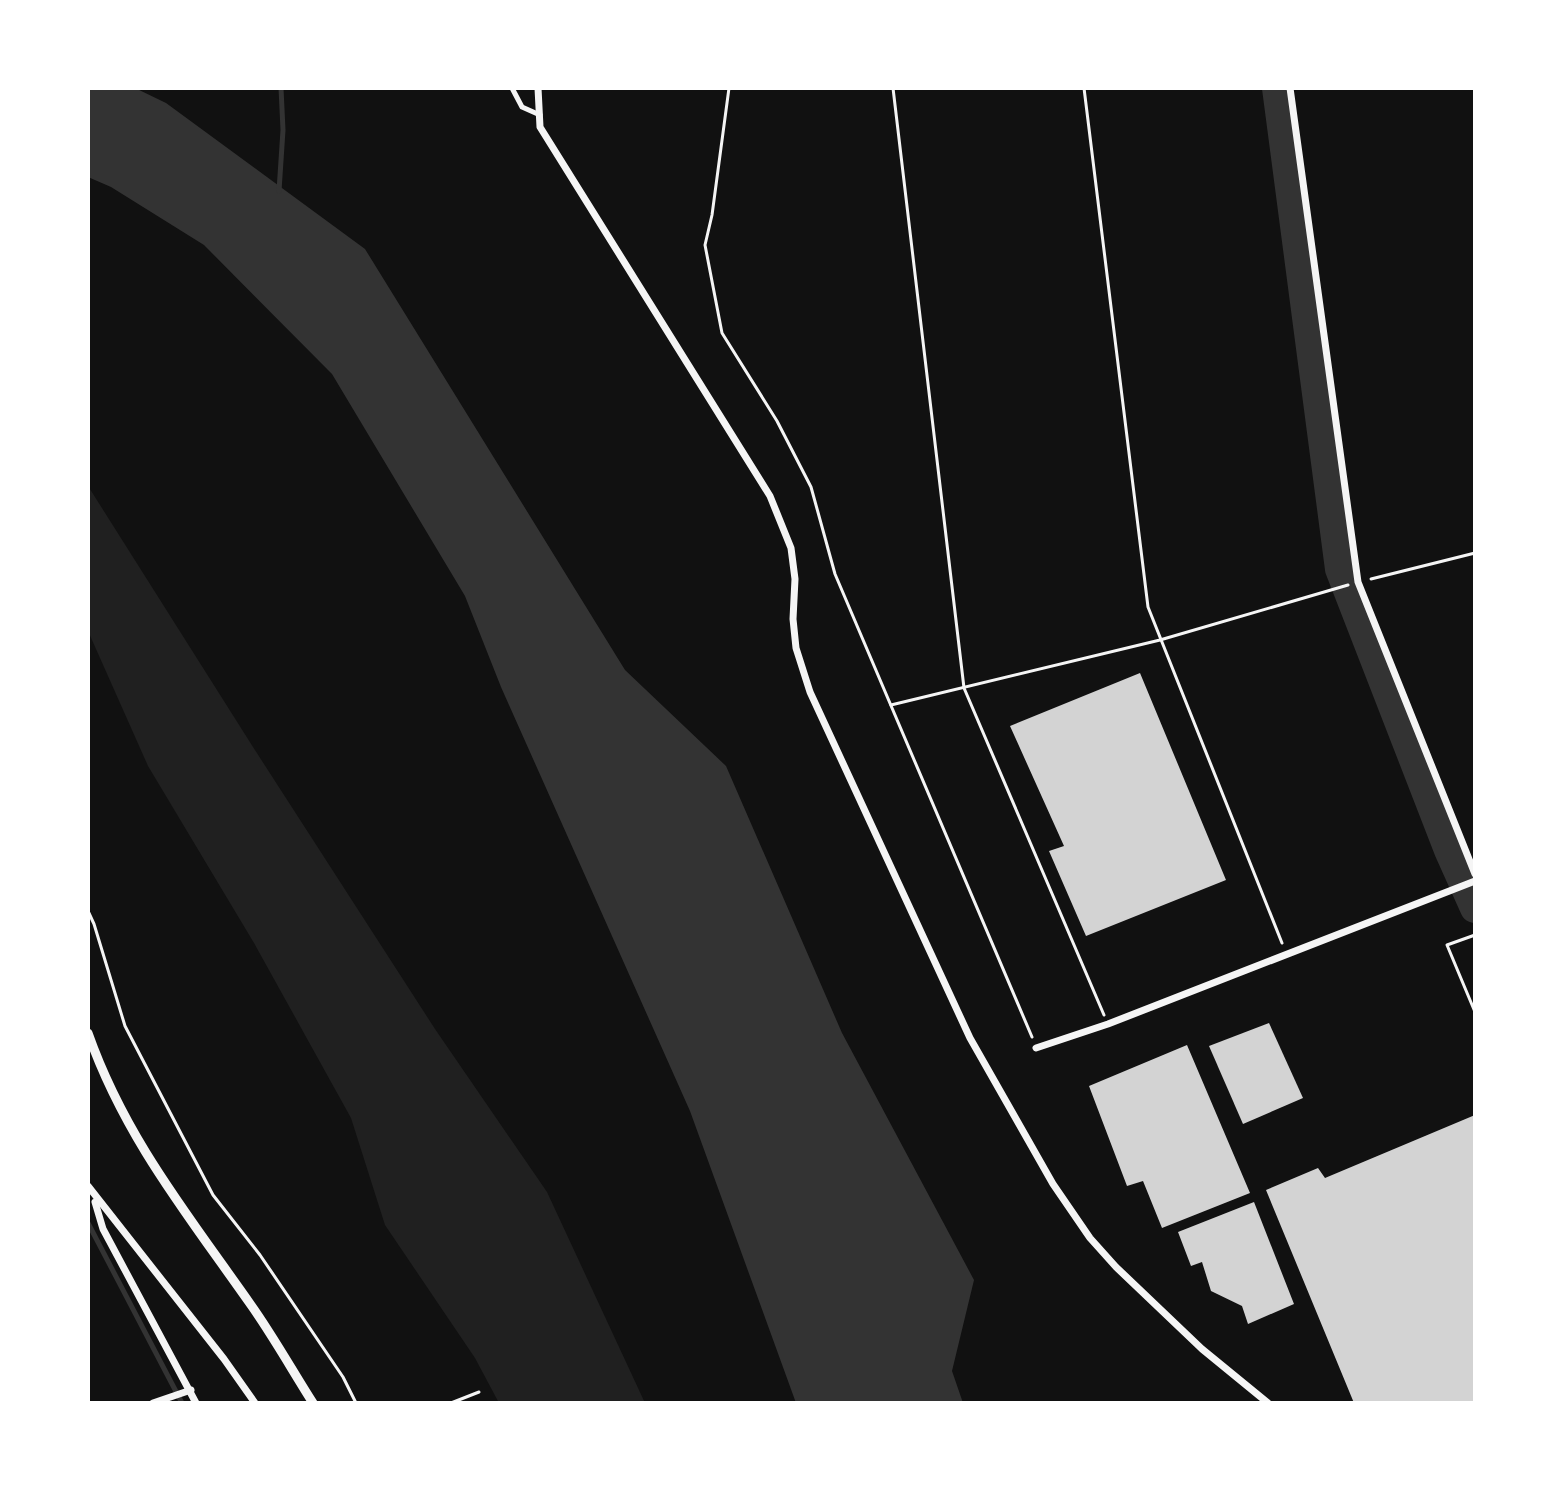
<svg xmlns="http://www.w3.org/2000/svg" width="1563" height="1491" font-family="'Exo 2',sans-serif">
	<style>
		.green { fill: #202020 }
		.water { fill: #333 }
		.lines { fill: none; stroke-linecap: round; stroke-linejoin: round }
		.stream { stroke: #333; stroke-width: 5 }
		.river { stroke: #333; stroke-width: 30 }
		.building { fill: #d3d3d3 }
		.path { stroke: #f5f5f5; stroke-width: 3 }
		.service { stroke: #f5f5f5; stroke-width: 3 }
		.pedestrian { stroke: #f5f5f5; stroke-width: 5 }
		.minor { stroke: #f5f5f5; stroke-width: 7 }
		.tertiary { stroke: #f5f5f5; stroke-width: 9 }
	</style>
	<rect width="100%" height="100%" fill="#111"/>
	<!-- green -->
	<path class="green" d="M88,486l165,261 182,282 112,163 98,211h-146l-24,-45 -90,-133 -34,-107 -97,-175 -106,-177 -60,-135z"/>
	<!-- water -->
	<path class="water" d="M88,88h47l31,15 199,146 260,421 101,96 116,267 132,247 -22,91 11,32h-167l-106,-292 -189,-424 -36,-91 -133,-222 -128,-129 -93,-58 -23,-10z"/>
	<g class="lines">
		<!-- stream -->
		<g class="stream">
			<path d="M279,191l4,-61 -2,-42"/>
			<path d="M88,1223l94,180"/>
		</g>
		<!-- river -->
		<path class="river" d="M1277,88l63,481 109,281 26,58"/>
	</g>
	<!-- building -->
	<g class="building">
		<path d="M1140,673l86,207 -140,56 -37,-85 15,-5 -54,-120z"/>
		<path d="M1269,1023l34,75 -60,26 -34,-78z"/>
		<path d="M1187,1045l63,148 -88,35 -19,-47 -16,5 -38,-100z"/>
		<path d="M1475,1115v288h-121l-88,-213 52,-22 7,10z"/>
		<path d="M1254,1202l40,102 -46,20 -6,-18 -31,-15 -9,-29 -11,4 -13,-34z"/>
	</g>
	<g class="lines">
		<!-- path -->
		<g class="path">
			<path d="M729,88l-17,127 -7,30 17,88 55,88 34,66 24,87 197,463"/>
			<path d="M893,88l71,600 140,327"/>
			<path d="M1084,88l64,519 134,336"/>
			<path d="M1371,579l104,-26"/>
			<path d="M891,705l269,-65 188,-55"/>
			<path d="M88,911l6,13 31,102 88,169 47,60 83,122 13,26"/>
			<path d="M451,1403l28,-11"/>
		</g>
		<!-- service -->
		<path class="service" d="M1475,935l-28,10 28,67"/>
		<!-- pedestrian -->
		<path class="pedestrian" d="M512,88l10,19 18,8"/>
		<!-- minor -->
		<g class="minor">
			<path d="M538,88l2,39 230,369 21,52 4,31 -2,40 3,29 14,44 160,346 83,146 37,54 26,29 86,82 66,54"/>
			<path d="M1290,88l68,494 117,292"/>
			<path d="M1036,1048l72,-24 367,-143"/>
			<path d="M88,1186l136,173 31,44"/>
			<path d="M95,1202l8,27 93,174"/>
			<path d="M153,1403l38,-13"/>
		</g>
		<!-- tertiary -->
		<path class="tertiary" d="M88,1033c37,105 100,182 163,272 22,31 41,65 62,98"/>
	</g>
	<!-- border -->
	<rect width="1563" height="1491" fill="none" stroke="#ffffff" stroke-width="180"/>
</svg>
